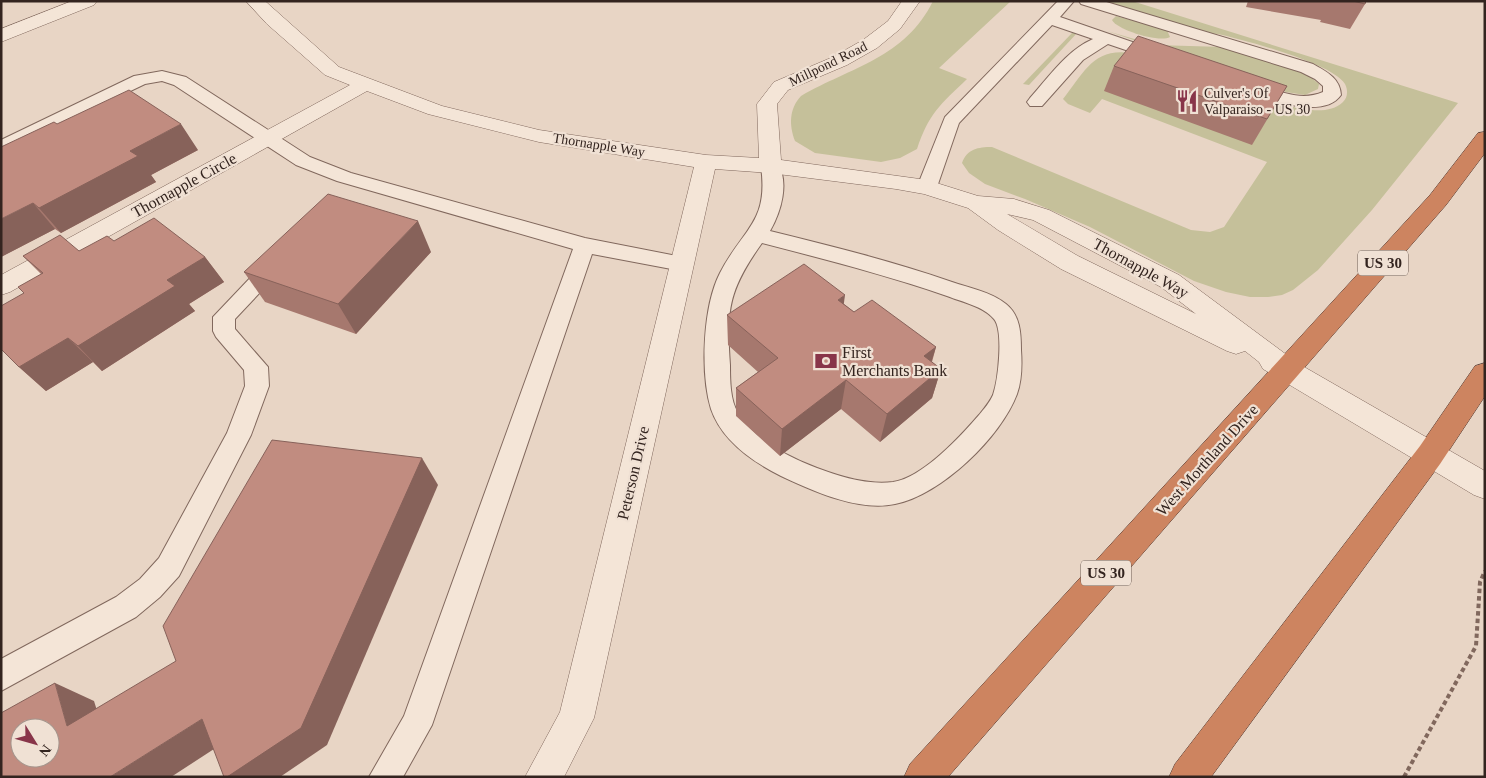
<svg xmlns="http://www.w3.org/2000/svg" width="1486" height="778" font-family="'Times New Roman',serif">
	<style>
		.green { fill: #c5c09a }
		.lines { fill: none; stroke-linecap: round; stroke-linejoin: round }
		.lane-casing { stroke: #81685d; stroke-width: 2 }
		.street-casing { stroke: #81685d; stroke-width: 1 }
		.highway-casing { stroke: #4f3831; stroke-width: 1 }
		.path { stroke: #81685d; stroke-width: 4; stroke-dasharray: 4.5 3; stroke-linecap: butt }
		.lane { fill: #f4e5d7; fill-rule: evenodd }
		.street { fill: #f4e5d7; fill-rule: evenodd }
		.highway { fill: #cd8460; fill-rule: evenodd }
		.wall { fill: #a6786e }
		.shaded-wall { fill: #87625a }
		.building { fill: #c18c80; stroke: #87625a; fill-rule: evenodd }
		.labels { text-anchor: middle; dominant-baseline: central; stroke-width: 4.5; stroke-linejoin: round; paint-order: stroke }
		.far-street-label { font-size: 14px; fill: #33241f; stroke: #f0e1d4 }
		.far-poi-label { font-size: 14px; fill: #33241f; stroke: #f0e1d4; text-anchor: start }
		.shield { fill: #f0e1d4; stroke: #6c5d55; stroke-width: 1 }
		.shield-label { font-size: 15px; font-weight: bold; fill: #33241f }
		.street-label { font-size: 16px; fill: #33241f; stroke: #f0e1d4 }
		.poi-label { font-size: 16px; fill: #33241f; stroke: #f0e1d4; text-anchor: start }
	</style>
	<rect width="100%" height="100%" fill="#e8d5c5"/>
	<!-- green -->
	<g class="green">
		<path d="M933,1h78l-72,67 28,11c-27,26 -38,34 -50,70l-17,9 -19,4 -66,-9 -20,-12c-6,-16 -6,-32 6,-45 50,-29 104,-38 132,-95z"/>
		<path d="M1097,1h35l326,102 -86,107 -54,60 -25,20 -11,5 -14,2h-18l-24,-5 -32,-11 -104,-54 -65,-28 -40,-15 -16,-11 -7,-10c5,-14 16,-16 30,-16l199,83 19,2 14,-5 43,-65 -165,-63 -12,14 -22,-9 -5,-5c21,-26 30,-51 67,-46l155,52c18,4 43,11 58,-3 5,-5 5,-12 2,-18 -13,-21 -101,-44 -127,-50 -8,-1 -17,-1 -26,-3 -32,-7 -64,-20 -95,-30z"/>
		<path d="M1116,16l51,14 3,7c-11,6 -53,-7 -58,-17z"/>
		<path d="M1107,31l48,14 69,2 84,28 11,9 -1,5 -13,6 -19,-3z"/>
		<path d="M1073,32l4,1 -48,52 -6,-1z"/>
	</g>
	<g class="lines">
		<defs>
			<g id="lane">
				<path d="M1058,1h16l-14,16 107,37 2,3 -2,3 -6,2 -53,-18 -25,16 -41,46h-12l-3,-4 3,-4c19,-21 36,-47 63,-59l-41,-14 -93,98 -22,64 -3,4 -7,2 -7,-2 -3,-4 28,-70z"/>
				<path d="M1079,1h24l210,63c14,8 27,14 28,31 -18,26 -76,3 -98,-4l-3,-4 3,-4 6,-1c24,6 49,21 74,10v-6l-8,-7 -14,-7 -220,-68z"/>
				<path d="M162,71l24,6 124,80 41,16 234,65 97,19 7,2 4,5 -4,5 -7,2 -90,-17 -160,471 -29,52h-34l35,-61 169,-467 -236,-68 -41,-16 -122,-80 -12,-4 -17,3 -144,69v-13l133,-64z"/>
				<path d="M770,160l7,2c13,20 4,50 -7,69 61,15 122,30 182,51 18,6 39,10 54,22 14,11 15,29 15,46 1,14 1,30 -4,44 -16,43 -76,101 -122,110 -36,8 -82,-13 -114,-28 -28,-14 -59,-35 -70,-67 -11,-36 -8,-103 9,-136 23,-45 49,-50 41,-107l2,-4zM762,243c62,16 124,32 185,53 15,6 36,10 47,23 10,12 4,62 -1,76 -3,7 -9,14 -14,20 -19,22 -57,63 -86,67 -26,3 -52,-5 -76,-14 -29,-11 -62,-28 -79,-55 -8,-13 -8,-33 -8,-48 -4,-56 -1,-76 32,-122z"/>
				<path d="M276,256l7,2 3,5 -3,5 -48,51v10l33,38 1,19 -18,49 -72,141 -19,21 -24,20 -135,74v-32l115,-62 24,-18 19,-21 68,-125 18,-47 -1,-16 -28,-33 -3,-6v-14l56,-59z"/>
			</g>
			<g id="street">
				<path d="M72,1h25l-3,4 -93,37v-13z"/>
				<path d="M246,1h19l74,66 103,39 97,24 167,25 53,3 -2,-54 17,-22 59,-25 30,-17 25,-19 14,-20h18l-20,28 -23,19 -30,17 -59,25 -11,14 4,56 146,20 51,16 36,3 35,11 130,65 120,89 186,107v28l-11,-4 -211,-126 -4,-7 -14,-11 -9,3 -9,-3 -166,-82 -63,-39 -30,-22 -44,-14 -28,-5 -126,-16 -55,-4 -121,549 -30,59h-39l35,-65 134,-545 -155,-25 -111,-28 -61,-23 -357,201 -9,3v-20l349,-190 -25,-10 -58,-51zM1007,214l26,6 128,67 35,27 -118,-58z"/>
			</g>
			<g id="highway">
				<path d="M1485,132v21l-39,52 -498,572h-44l6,-13 520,-569 48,-62z"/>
				<path d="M1485,363v33l-45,68 -229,313h-42l6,-13 245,-318 55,-80z"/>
			</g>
		</defs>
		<!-- lane casing -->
		<use href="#lane" class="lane-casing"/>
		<!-- street casing -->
		<use href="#street" class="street-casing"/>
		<!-- highway casing -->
		<use href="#highway" class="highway-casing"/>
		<!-- path -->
		<path class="path" d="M1404,777l72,-131 4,-64 5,-11"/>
		<!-- lane -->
		<use href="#lane" class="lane"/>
		<!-- street -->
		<use href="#street" class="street"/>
		<!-- highway -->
		<use href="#highway" class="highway"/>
	</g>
	<!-- wall -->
	<g class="wall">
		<path d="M1248,1h118l-1,3 -15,25 -30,-7 1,-2 -75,-13z"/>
		<path d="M1114,66l173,20 -35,59 -148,-54z"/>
		<path d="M57,124l141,26 -47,25 5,7 -95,51 -6,-4 -54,28z"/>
		<path d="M114,241l91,16 19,25 -35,22 6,7 -93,60 -9,-9 -47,29 -27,-24 4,-74 18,-19 -18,-18 56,-5z"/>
		<path d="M431,252l-75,82 -91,-32 -21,-30z"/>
		<path d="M844,304l10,8 82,35 -4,15 9,7 -9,29 -52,44 -39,-33 -61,47 -44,-40v-28l22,-16 -30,-27 -1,-30z"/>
	</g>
	<!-- shaded-wall -->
	<g class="shaded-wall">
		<path d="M181,124l17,26 -47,25 5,7 -95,51 -22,-25 91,-57z"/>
		<path d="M33,203l22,26 -54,28v-38z"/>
		<path d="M418,221l13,31 -75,82 -18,-30z"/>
		<path d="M205,257l19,25 -35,22 6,7 -93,60 -24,-25 89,-66z"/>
		<path d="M845,295l-4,30 -3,-25z"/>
		<path d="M68,338l25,24 -47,29 -27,-24z"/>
		<path d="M936,347l-9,29 -3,-20z"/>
		<path d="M941,369l-9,29 -52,44 7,-28z"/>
		<path d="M846,380l-5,29 -61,47 2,-27z"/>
		<path d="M422,458l16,27 -111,260 -47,32h-53z"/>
		<path d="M55,683l39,18 13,42 -40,-17z"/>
		<path d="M202,719l32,17 -63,41h-61z"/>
	</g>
	<!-- building -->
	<g class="building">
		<path d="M1353,1h13l-1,3z"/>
		<path d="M1138,36l149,50 -20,33 -153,-53z"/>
		<path d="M129,90l52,34 -51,27 8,5 -99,52 -6,-5 -32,16v-72l53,-25 3,2z"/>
		<path d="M328,194l90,27 -80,83 -94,-32z"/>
		<path d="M154,218l51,39 -38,23 8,6 -97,60 -10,-8 -49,29 -18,-18v-43l23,-13 -6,-6 25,-14 -20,-17 37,-21 19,16 28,-15 7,5z"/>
		<path d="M804,264l41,31 -7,5 16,12 18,-12 64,47 -12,9 17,13 -54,45 -41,-34 -64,49 -46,-41 42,-30 -51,-43z"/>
		<path d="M272,440l150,18 -121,270 -74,49h-3l-22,-58 -92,58h-109v-64l54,-30 12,43 109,-65 -13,-35zM20,728h30v30h-30z"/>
	</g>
	<!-- icons -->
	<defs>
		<symbol id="restaurant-bare" viewBox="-9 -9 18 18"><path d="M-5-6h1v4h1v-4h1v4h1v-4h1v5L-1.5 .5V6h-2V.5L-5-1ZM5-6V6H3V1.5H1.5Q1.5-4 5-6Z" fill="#883549" stroke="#f0e1d4" stroke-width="2.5" paint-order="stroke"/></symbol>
		<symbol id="bank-bare" viewBox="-9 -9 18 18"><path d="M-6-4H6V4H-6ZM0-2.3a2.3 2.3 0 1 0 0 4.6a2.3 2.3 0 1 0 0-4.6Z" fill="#883549" stroke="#f0e1d4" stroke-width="2.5" paint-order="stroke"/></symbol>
	</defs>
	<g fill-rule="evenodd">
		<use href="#restaurant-bare" x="1171" y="85" width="32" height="32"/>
		<use href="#bank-bare" x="810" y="345" width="32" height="32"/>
	</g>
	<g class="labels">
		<!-- far-street labels -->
		<g class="far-street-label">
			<text transform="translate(828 64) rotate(-26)">Millpond Road</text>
			<text transform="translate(599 145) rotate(9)">Thornapple Way</text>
		</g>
		<!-- far-poi labels -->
		<g class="far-poi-label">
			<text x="1204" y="93">Culver's Of<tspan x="1204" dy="16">Valparaiso - US 30</tspan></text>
		</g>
		<!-- shield labels -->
		<g class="shield">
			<rect x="1358" y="250.5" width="50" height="25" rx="4"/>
			<rect x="1081" y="560.5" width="50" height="25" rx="4"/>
		</g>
		<g class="shield-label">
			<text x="1383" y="263">US 30</text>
			<text x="1106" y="573">US 30</text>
		</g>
		<!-- street labels -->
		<g class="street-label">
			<text transform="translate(184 185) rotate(-29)">Thornapple Circle</text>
			<text transform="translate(1141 268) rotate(29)">Thornapple Way</text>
			<text transform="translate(1207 460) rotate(-48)">West Morthland Drive</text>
			<text transform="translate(633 473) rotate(-77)">Peterson Drive</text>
		</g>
		<!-- poi labels -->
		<g class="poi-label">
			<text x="842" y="352">First<tspan x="842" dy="18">Merchants Bank</tspan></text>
		</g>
	</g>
	<!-- border -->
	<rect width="1486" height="778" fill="none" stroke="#33241f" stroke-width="5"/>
	<!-- north arrow -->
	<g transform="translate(35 743) rotate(127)"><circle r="24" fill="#f0e1d4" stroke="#a4958c"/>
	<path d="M0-4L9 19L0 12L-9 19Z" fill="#883549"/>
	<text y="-8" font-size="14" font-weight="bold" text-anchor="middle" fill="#33241f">N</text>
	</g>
</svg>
